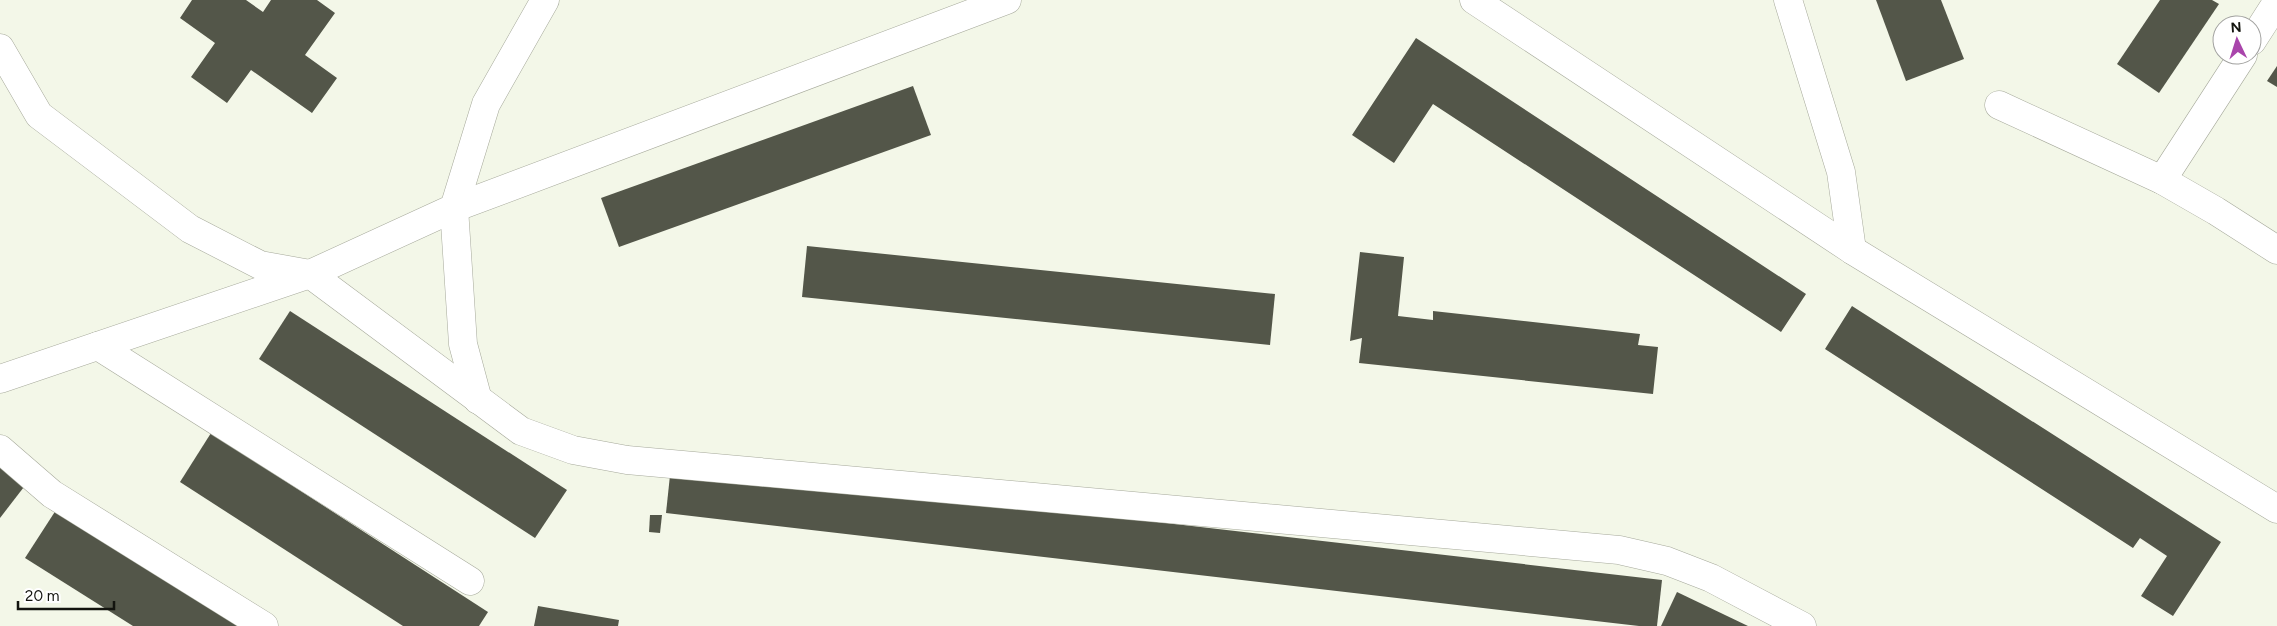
<svg xmlns="http://www.w3.org/2000/svg" width="2277" height="626" font-family="Figtree,sans-serif">
	<style>
		.building { fill: #535649 }
		.lines { fill: none; stroke-linecap: round; stroke-linejoin: round }
		.minor-casing { stroke: #a6a99b; stroke-width: 29 }
		.minor { stroke: #fff; stroke-width: 28 }
	</style>
	<rect width="100%" height="100%" fill="#f3f7e8"/>
	<!-- building -->
	<g class="building">
		<path d="M192,0h54l17,12 8,-12h46l18,13 -30,42 32,23 -25,35 -61,-43 -24,33 -36,-26 24,-34 -35,-25z"/>
		<path d="M1876,0h65l23,59 -58,22z"/>
		<path d="M2160,0h52l7,4 -60,89 -42,-29z"/>
		<path d="M1416,38l390,256 -25,38 -348,-228 -39,59 -42,-28z"/>
		<path d="M2277,66v21l-10,-6z"/>
		<path d="M913,86l18,49 -312,112 -18,-49z"/>
		<path d="M807,246l468,48 -5,51 -468,-48z"/>
		<path d="M1360,252l44,5 -6,59 35,4v-9l207,23 -2,11 20,2 -5,47 -294,-31 3,-25 -12,3z"/>
		<path d="M1852,306l369,236 -48,74 -32,-20 26,-40 -27,-18 -7,10 -308,-199z"/>
		<path d="M290,311l277,179 -32,48 -276,-179z"/>
		<path d="M211,433l277,179 -9,14h-76l-223,-144z"/>
		<path d="M0,463l27,20 -27,35z"/>
		<path d="M671,466l991,114 -5,46h-18l-973,-113z"/>
		<path d="M56,510l183,116h-106l-108,-68z"/>
		<path d="M650,515h12l-2,18 -11,-1z"/>
		<path d="M1677,592l71,34h-87z"/>
		<path d="M538,606l81,14 -1,6h-84z"/>
	</g>
	<g class="lines">
		<defs>
			<g id="minor">
				<path d="M1474,0l378,250 425,259"/>
				<path d="M1788,0l53,172 11,78"/>
				<path d="M2252,41l25,-39"/>
				<path d="M0,48l39,67 151,114 70,36 50,9 211,157 52,19 54,10 992,90 48,11 44,17 91,48"/>
				<path d="M1999,105l163,75 54,31 61,39"/>
				<path d="M2162,180l81,-125"/>
				<path d="M98,346l372,235"/>
				<path d="M0,379l310,-105 144,-66 553,-208"/>
				<path d="M478,400l-15,-56 -9,-136 32,-104 59,-104"/>
				<path d="M0,449l52,45 212,132"/>
			</g>
		</defs>
		<!-- minor casing -->
		<use href="#minor" class="minor-casing"/>
		<!-- minor -->
		<use href="#minor" class="minor"/>
	</g>
	<!-- north arrow -->
	<g transform="translate(2237 40) rotate(356)"><circle r="24" fill="#ffffff" stroke="#a1a19f"/>
	<path d="M0-4L9 19L0 12L-9 19Z" fill="#a945ab"/>
	<text y="-8" font-size="14" font-weight="bold" text-anchor="middle" fill="#13140f">N</text>
	</g>
	<!-- scale -->
	<path d="M18 601v8h96v-8" fill="none" stroke="#13140f" stroke-width="2.5"/>
	<text x="25" y="601" font-size="15" fill="#13140f" stroke="#ffffff" stroke-width="4" paint-order="stroke">20 m</text>
</svg>
